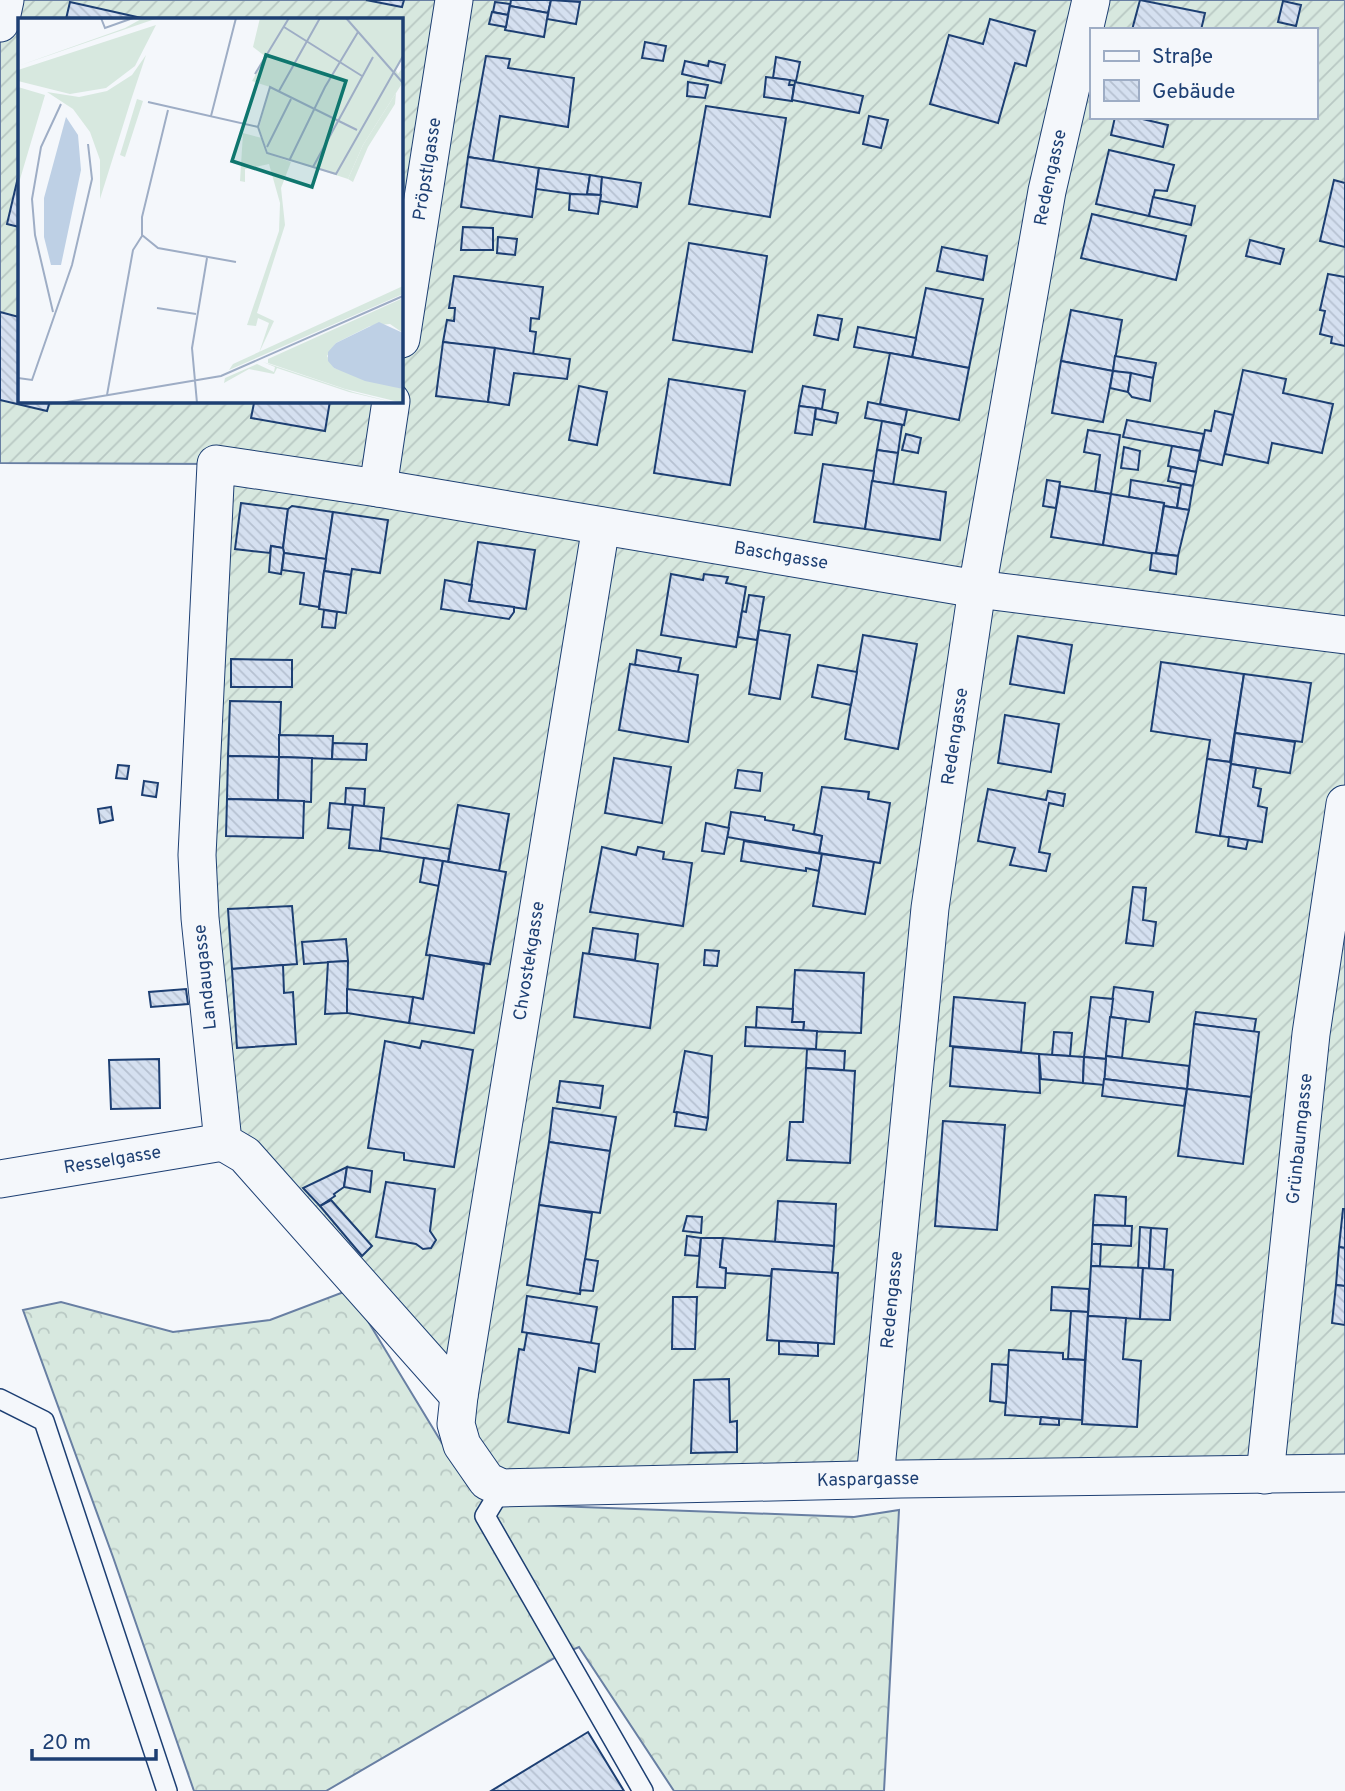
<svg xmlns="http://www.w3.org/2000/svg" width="1345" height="1791" font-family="Overpass,sans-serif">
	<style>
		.forest { fill: url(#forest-crowns); stroke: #687fa3; stroke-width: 2 }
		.garden { fill: url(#garden-furrows); stroke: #687fa3; stroke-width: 2; fill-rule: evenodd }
		.building { fill: url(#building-back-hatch); stroke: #1d3f73; stroke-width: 2 }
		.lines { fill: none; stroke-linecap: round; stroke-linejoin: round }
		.service-casing { stroke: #1d3f73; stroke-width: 22 }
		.minor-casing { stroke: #1d3f73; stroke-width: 39 }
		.service { stroke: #f4f7fb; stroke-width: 19 }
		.minor { stroke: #f4f7fb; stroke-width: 37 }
		.labels { text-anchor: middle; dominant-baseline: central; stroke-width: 5; stroke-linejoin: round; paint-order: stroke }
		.street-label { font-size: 18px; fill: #1d3f73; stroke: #f4f7fb }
		.inset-road { fill: none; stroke: #9eadc5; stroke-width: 2 }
		.view { fill: #0f766e; fill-opacity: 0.15; stroke: #0f766e; stroke-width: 3.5 }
		.inset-edge { fill: none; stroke: #1d3f73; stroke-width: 3.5 }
	</style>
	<defs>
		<pattern id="forest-crowns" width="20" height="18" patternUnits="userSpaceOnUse" patternTransform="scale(1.75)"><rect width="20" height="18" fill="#d7e8df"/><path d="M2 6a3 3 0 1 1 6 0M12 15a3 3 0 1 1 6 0" fill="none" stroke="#b8c8c3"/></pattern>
		<pattern id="garden-furrows" width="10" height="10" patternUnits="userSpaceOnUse" patternTransform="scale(1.75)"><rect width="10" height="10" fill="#d7e8df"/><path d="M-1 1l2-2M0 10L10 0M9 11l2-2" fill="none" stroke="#b8c8c3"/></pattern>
		<pattern id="building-back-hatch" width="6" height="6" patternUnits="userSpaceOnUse" patternTransform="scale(1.75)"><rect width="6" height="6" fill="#d5e0f0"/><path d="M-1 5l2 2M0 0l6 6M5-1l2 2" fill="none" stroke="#b6c1d1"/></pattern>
	</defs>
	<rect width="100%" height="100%" fill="#f4f7fb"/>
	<!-- forest -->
	<path class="forest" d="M349,1290l119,196 59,19 327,12 45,-7 -15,281h-210l-95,-144 -21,9 -232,135h-132l-81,-234 -90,-247 38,-8 112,30 97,-12z"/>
	<!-- garden -->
	<path class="garden" d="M0,0h1345v1473l-843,15 -43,-92 -236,-254 -23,-224 16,-454 -216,-1zM19,19h382v382h-382zM1091,30h224v87h-224z"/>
	<!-- building -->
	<g class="building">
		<path d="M366,0h38l-2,7z"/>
		<path d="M511,0h40l-3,13 -38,-7z"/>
		<path d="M551,0l29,2 -4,22 -29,-5z"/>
		<path d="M1140,0l65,13 -4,17h-69z"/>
		<path d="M1283,1l18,4 -5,21 -18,-4z"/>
		<path d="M70,2l76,17h-80z"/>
		<path d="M495,2l15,2 -2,11 -15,-3z"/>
		<path d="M510,6l38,7 -4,24 -39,-7z"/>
		<path d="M492,12l16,3 -2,12 -17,-3z"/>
		<path d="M990,19l45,12 -9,35 -11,-3 -17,60 -68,-19 19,-69 34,9z"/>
		<path d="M645,42l21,4 -3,15 -21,-3z"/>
		<path d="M486,56l24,3 -2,9 66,10 -6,49 -68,-11 -7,45 -25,-4z"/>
		<path d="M776,57l24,5 -4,19 -23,-3z"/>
		<path d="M685,61l23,5 1,-5 16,4 -4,18 -39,-9z"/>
		<path d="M766,77l24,3 -1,5h5l-2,16 -28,-4z"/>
		<path d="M688,82l20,3 -3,13 -18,-2z"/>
		<path d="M795,82l68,14 -4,17 -67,-13z"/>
		<path d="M706,106l80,12 -16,99 -81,-13z"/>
		<path d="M869,116l19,4 -7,28 -18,-4z"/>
		<path d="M1115,117h19l34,8 -5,22 -52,-12z"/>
		<path d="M1109,150l65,15 -7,26 -12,-1 -6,26 -53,-12z"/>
		<path d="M468,157l71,11 -7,49 -71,-10z"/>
		<path d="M539,168l51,7 -3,21 -51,-7z"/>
		<path d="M19,173v54l-12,-3z"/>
		<path d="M590,175l12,2 -1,18 -14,-1z"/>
		<path d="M602,177l39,6 -4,24 -37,-6z"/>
		<path d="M1334,180l11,3v64l-25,-6z"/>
		<path d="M570,194l31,1 -3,19 -29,-4z"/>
		<path d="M1153,197l42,9 -4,19 -42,-9z"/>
		<path d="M1092,214l94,22 -10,44 -95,-22z"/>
		<path d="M463,227l30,1v22h-32z"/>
		<path d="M498,237l19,2 -2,16 -18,-2z"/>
		<path d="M1250,240l34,9 -4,15 -34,-8z"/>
		<path d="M689,243l78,13 -15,96 -79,-12z"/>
		<path d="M942,247l45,9 -4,24 -46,-9z"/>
		<path d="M1328,274l17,3v69l-14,-3 1,-6 -12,-3 5,-23 -5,-1z"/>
		<path d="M454,276l89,11 -4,32 -8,-1 -1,13 6,1 -3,23 -90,-13 4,-22 7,1 1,-13h-6z"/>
		<path d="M926,288l57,11 -14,69 -57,-11z"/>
		<path d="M1071,310l51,10 -9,51 -52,-10z"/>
		<path d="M0,312l19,5v84h31l-3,10 -47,-11z"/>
		<path d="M818,315l24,4 -4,21 -24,-5z"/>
		<path d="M858,327l58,11 -4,19 -58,-10z"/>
		<path d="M443,342l52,6 -7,54 -52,-6z"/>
		<path d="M495,348l75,11 -3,20 -53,-6 -5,32 -21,-3z"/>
		<path d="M890,353l79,15 -10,52 -79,-16z"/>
		<path d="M1115,356l41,7 -3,15 -40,-7z"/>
		<path d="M1061,361l52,10 -10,51 -51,-9z"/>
		<path d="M1243,370l43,9 -3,14 50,11 -11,49 -50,-10 -4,20 -43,-9z"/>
		<path d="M1113,371l18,2 -3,19 -18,-4z"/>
		<path d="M1131,373l22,5 -3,23 -18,-4 -4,-5z"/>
		<path d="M669,379l76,12 -15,94 -76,-12z"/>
		<path d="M579,386l28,6 -10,53 -28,-5z"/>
		<path d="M803,386l22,4 -3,19 -23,-3z"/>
		<path d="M238,401h92l-5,30 -74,-13 3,-15z"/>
		<path d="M868,402l39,8 -3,15 -39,-7z"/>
		<path d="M799,406l17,2 -4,27 -17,-2z"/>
		<path d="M816,408l22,5 -2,10 -21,-4z"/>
		<path d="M1215,411l18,4 -11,50 -23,-5 6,-30 6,1z"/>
		<path d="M1127,420l77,14 -4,17 -77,-14z"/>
		<path d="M882,421l20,4 -4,28 -21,-3z"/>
		<path d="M1088,430l32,5 -9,59 -16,-3 5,-36 -16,-3z"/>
		<path d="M906,434l15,4 -3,15 -16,-3z"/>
		<path d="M1172,446l28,5 -4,21 -28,-6z"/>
		<path d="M1124,447l16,4 -2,19 -17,-2z"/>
		<path d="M877,450l21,3 -5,32 -21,-4z"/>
		<path d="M823,464l51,7 -9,58 -51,-7z"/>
		<path d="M1171,467l25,5 -3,14 -25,-5z"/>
		<path d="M1047,480l13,2 -4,26 -13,-2z"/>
		<path d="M1131,480l49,8 -3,20 -13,-2v-3l-35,-6z"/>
		<path d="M872,481l74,11 -6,48 -75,-11z"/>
		<path d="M1181,484l12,2 -4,24 -12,-2z"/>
		<path d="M1060,486l51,8 -8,51 -52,-8z"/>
		<path d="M1111,494l53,9 -8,51 -53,-9z"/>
		<path d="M241,503l47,6 -5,39 -12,-2 -1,7 -35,-4z"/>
		<path d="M292,506l41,6 -7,47 -42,-6 -1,-5 5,-39z"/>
		<path d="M1164,506l25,4 -11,46 -22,-3z"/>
		<path d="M333,512l55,8 -8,53 -28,-4 -1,6 -27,-4z"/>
		<path d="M478,542l57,8 -9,59 -57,-8z"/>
		<path d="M271,546l12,2 1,5 -3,21 -12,-2z"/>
		<path d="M284,553l42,6 -7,48 -19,-3 4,-31 -22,-3z"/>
		<path d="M1152,553l26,3 -2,18 -26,-4z"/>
		<path d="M324,571l27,4 -5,38 -27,-4z"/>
		<path d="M671,574l32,6 1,-6 24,3 -2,6 20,4 -10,60 -75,-12z"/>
		<path d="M445,580l27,5 -3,16 45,6v5l-5,7 -68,-10z"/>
		<path d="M749,595l15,2 -7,43 -19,-3 4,-26 4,1z"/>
		<path d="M324,610l13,2 -2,16 -13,-1z"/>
		<path d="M759,630l31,5 -10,64 -31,-5z"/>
		<path d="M863,635l54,9 -19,105 -53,-10z"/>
		<path d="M1018,636l54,9 -8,48 -54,-9z"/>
		<path d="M637,650l44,8 -3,14 -43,-7z"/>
		<path d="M231,659l61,1v27h-61z"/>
		<path d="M1161,662l83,12 -14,88 -23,-3 3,-19 -59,-9z"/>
		<path d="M630,664l68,11 -10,67 -69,-12z"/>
		<path d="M818,665l39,7 -6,33 -39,-8z"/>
		<path d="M1244,674l67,9 -9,59 -67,-9z"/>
		<path d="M230,701l51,1 -2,55 -51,-1z"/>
		<path d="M1005,715l54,9 -8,48 -53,-9z"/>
		<path d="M1235,733l60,9 -5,31 -59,-9z"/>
		<path d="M279,735l54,1 -1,23 -53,-2z"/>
		<path d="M333,743l34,1 -1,16 -34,-1z"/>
		<path d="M228,756l51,1 -1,43 -51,-1z"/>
		<path d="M279,757l33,1 -1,44 -33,-2z"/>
		<path d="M614,758l57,9 -9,56 -57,-10z"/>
		<path d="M1207,759l23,3 1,2 -11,72 -24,-4z"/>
		<path d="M1231,764l25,4 -3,19 8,2 -3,17 9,2 -5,34 -42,-6z"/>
		<path d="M118,765l11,1 -2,13 -11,-1z"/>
		<path d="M738,770l24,3 -2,18 -25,-3z"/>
		<path d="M144,781l14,2 -2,14 -14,-2z"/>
		<path d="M822,787l47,5 -1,7 22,4 -10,60 -61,-10 3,-17 -8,-2z"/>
		<path d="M346,788l19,1 -1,17 -19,-1z"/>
		<path d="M988,789l58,11 2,-9 17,3 -2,12 -14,-3 -10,49 11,2 -4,17 -36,-6 5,-17 -37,-7z"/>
		<path d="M227,799l77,2 -1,37 -77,-2z"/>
		<path d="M330,803l23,2 -2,25 -23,-2z"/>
		<path d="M353,805l31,3 -4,43 -31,-3z"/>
		<path d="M458,805l51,9 -10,57 -51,-9z"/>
		<path d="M111,807l2,13 -13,3 -2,-14z"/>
		<path d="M731,812l34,5v3l29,5 -1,5 29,6 -3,17 -92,-16z"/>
		<path d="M706,823l23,5 -5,26 -22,-3z"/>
		<path d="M1229,837l19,3 -2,9 -18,-3z"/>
		<path d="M381,838l69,11 -2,13 -68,-11z"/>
		<path d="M744,841l78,13 -3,17 -13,-3v3l-65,-10z"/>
		<path d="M602,847l34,8 2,-8 26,5 -1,7 29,4 -9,63 -93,-14z"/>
		<path d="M822,854l52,8 -9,52 -52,-8z"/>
		<path d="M424,858l19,3 -4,25 -19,-4z"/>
		<path d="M443,861l63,11 -16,92 -64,-9z"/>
		<path d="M1133,887l13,1 -3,32 13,2 -3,24 -27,-3z"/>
		<path d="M292,906l5,58 -65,5 -4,-60z"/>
		<path d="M593,928l45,6 -3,26 -46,-6z"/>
		<path d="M346,939l2,22 -44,3 -2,-22z"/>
		<path d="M705,950l14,1 -2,15 -13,-1z"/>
		<path d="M583,953l75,11 -8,64 -76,-11z"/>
		<path d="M430,955l54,10 -10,68 -65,-10 4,-26 10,2z"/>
		<path d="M348,961l-1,52 -22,1 3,-52z"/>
		<path d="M283,965l1,28 9,-1 3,52 -59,4 -5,-79z"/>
		<path d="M795,970l69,3 -3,60 -58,-2 1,-9h-12z"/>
		<path d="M1114,987l39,5 -4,30 -39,-5z"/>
		<path d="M186,989l2,15 -37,3 -2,-15z"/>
		<path d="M347,989l66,8 -4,26 -62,-10z"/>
		<path d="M954,997l71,6 -4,49 -71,-6z"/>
		<path d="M1091,997l22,2 -7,60 -22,-2z"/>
		<path d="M757,1007l36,2 -1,13h12l-1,9 -47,-3z"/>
		<path d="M1196,1012l60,7 -2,13 -60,-8z"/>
		<path d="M1110,1017l16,2 -4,39 -16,-2z"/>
		<path d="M1194,1024l65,8 -8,65 -64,-8z"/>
		<path d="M746,1027l71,4 -1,18 -71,-3z"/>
		<path d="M1054,1032l18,1 -2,23 -18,-1z"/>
		<path d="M385,1041l35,7 2,-7 51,9 -19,117 -50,-7v-7l-36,-5z"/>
		<path d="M953,1047l86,7 1,39 -90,-7z"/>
		<path d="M807,1049l38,2 -1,19 -38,-2z"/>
		<path d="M685,1051l27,5 -4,62 -34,-6z"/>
		<path d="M1039,1054l45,3 -1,26 -42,-4z"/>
		<path d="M1106,1056l83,10 -2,23 -83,-10z"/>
		<path d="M1084,1057l22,2 -2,26 -21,-2z"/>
		<path d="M159,1059l1,49 -49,1 -2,-49z"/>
		<path d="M806,1068l49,3 -5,92 -63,-3 3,-38h13z"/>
		<path d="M1104,1079l83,10 -3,17 -82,-10z"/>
		<path d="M560,1081l43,5 -3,22 -43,-6z"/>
		<path d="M1187,1089l64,8 -8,67 -65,-8z"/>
		<path d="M553,1108l63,9 -6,34 -61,-9z"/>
		<path d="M677,1112l31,6 -2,12 -31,-4z"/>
		<path d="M943,1121l62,4 -8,105 -62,-4z"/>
		<path d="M549,1142l61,9 -10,62 -61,-8z"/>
		<path d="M347,1167l-3,20 -10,7 1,2 -15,10 -17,-18z"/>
		<path d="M347,1167l25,4 -2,21 -26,-5z"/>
		<path d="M386,1182l49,7 -5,42 6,9 -5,8 -8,1 -7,-5 -40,-7z"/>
		<path d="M1095,1195l31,2 -1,29 -32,-1z"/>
		<path d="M331,1200l41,46 -10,10 -42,-50z"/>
		<path d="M778,1201l58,3 -2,42 -59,-4z"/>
		<path d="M539,1205l53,8 -12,81 -53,-9z"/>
		<path d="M1343,1209h2v39l-6,-1z"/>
		<path d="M687,1216l15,1 -1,16 -18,-2z"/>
		<path d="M1093,1225l39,1 -1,20 -39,-2z"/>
		<path d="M1140,1227l11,1 -2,41 -11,-1z"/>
		<path d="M1151,1228l16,1 -3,40h-15z"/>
		<path d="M687,1236l14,2 -2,18 -14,-1z"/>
		<path d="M701,1238h22l-3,29 6,1 -1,20 -28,-1z"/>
		<path d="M723,1238l111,8 -2,27 -60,-4 -1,7 -45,-3v-5l-6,-1z"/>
		<path d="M1092,1244h9l-1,22h-9z"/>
		<path d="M1339,1247l6,1v38l-9,-1z"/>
		<path d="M585,1259l13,2 -5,30 -13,-1z"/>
		<path d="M1091,1266l52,2 -3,51 -52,-3z"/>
		<path d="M1143,1268l30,2 -3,50 -30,-1z"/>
		<path d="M772,1269l66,4 -4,71 -67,-4z"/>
		<path d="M1336,1285l9,1v39l-13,-2z"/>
		<path d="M1052,1287l37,2 -1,23 -37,-2z"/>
		<path d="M527,1296l70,11 -6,36 -69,-11z"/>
		<path d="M673,1297h24l-2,52h-23z"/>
		<path d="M1071,1311l17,1 -3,48 -17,-1z"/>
		<path d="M1088,1316l38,2 -3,41 18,2 -4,66 -55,-3z"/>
		<path d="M527,1333l72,11 -4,28 -16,-4 -10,65 -61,-11 11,-73 5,1z"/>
		<path d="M779,1341l39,2v13l-39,-2z"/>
		<path d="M1009,1350l54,3v6l22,1 -3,60 -77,-5z"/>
		<path d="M992,1364l16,1 -2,38 -16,-2z"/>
		<path d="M729,1379l1,43 7,-1v31l-46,1 3,-73z"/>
		<path d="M1041,1417l18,2v6l-19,-1z"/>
		<path d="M588,1732l36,59h-133z"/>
	</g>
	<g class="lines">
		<defs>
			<g id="service">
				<path d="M0,1399l44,22 123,370"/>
				<path d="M502,1488l-17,28 158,275"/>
			</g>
			<g id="minor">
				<path d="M0,23l5,-23"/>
				<path id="s1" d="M401,339l53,-339"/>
				<path d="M378,488l13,-87"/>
				<path id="s2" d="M601,526l-142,870 -3,28 6,21 25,36 15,7 399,-9 444,-6"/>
				<path id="s3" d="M0,1179l223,-37"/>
				<path id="s4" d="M459,1396l-214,-241 -22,-13 -23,-224 -3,-63 19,-391 162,24 599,101 368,46"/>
				<path id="s5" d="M1265,1475l46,-441 34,-230"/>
				<path id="s6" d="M875,1479l55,-571 47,-319 70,-398 44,-191"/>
			</g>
		</defs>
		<!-- service casing -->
		<use href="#service" class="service-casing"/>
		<!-- minor casing -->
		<use href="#minor" class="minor-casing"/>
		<!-- service -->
		<use href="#service" class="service"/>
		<!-- minor -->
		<use href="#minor" class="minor"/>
	</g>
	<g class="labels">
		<!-- street labels -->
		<g class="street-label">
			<text stroke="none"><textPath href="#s1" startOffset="172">Pröpstlgasse</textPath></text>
			<text stroke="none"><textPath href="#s6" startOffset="1314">Redengasse</textPath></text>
			<text stroke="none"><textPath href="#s4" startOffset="1600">Baschgasse</textPath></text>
			<text stroke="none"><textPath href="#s6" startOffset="747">Redengasse</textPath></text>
			<text transform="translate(530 961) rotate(-81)">Chvostekgasse</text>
			<text transform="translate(206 977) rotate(-96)">Landaugasse</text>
			<text stroke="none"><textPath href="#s5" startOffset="338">Grünbaumgasse</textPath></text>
			<text stroke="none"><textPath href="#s3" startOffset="114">Resselgasse</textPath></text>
			<text stroke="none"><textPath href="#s6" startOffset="180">Redengasse</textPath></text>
			<text stroke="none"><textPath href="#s2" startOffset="1358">Kaspargasse</textPath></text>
		</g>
	</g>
	<!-- overview -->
	<g transform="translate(18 18)">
		<rect width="385" height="385" fill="#f4f7fb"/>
		<path d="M125,0h15l-140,48 107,-38zM138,7l-21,41 -29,22 -36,6 -52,-13v-11zM128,37l-15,45 -31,99v-39l-10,-28 -17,-23 -26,-17 32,5 28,-6 25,-16zM0,69l27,8 -27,91zM385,268v8l-174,76 4,-6zM245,344l90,30 43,11 -47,-11 -72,-24 -3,6 -25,-5 -25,14 1,-5 32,-14 17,8 1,-5z" fill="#d7e8df"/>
		<path d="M378,75l-1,11 -27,43 -15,35 -5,-3 15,-34zM225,115l19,5 4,15 25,9 -10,26 4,37 -28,88 17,8 -15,32 10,-30 -11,-5 -2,8 -9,-1 32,-94 1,-28 -11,-39 -24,5v13l-5,-1zM383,281l2,34 -13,-9 -20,2 -34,17 -9,13 7,12 69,21v14l-58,-14 -77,-26v-4z" fill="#d7e8df"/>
		<path d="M242,0h143v39l-7,13 2,4 5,-7v15l-40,63 -15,34 -80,-26 -9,-25 11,-41 -18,-6 14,-24 -13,-10zM119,81l6,2 -18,56 -5,-2z" fill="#d7e8df"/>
		<path d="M48,99l12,18 3,35 -20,95h-10l-7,-28v-39zM361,304l24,11v56l-38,-8 -31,-13 -6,-7v-9l8,-9z" fill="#bed0e5"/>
		<path class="inset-road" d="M83,0l4,10 28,-10M328,0l57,65M266,9l78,49M237,56l34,-56M261,73l41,-73M130,84l110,25M150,92l-26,107v18l16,13 78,14M193,98l25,-98M339,112l-87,-43 -12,40 9,26 69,21 67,-118M249,129l24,-48M272,141l35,-72 33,-55M295,149l60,-110M139,290l39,6M35,294l-18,-77 -3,-36 9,-52 20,-43M0,360l14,2 40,-115 20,-86 -4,-35M89,377l26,-145 9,-14M43,385l160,-27 182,-80M179,385l-5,-55 15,-90"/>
		<path class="view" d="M248,37l80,26 -34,106 -80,-26z"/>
		<rect width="385" height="385" class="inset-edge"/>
	</g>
	<!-- legend -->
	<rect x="1090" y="28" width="228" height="91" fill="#f4f7fb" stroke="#9eadc5" stroke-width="2"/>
	<rect x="1104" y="51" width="35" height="10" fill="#f4f7fb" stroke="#9eadc5" stroke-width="2"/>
	<text x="1152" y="63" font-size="21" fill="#1d3f73">Straße</text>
	<rect x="1104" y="80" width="35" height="21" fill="url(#building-back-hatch)" stroke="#9eadc5" stroke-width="2"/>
	<text x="1152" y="98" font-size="21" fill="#1d3f73">Gebäude</text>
	<!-- scale -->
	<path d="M32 1749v10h124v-10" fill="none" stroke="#1d3f73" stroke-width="3.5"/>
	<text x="42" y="1749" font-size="21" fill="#1d3f73" stroke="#f4f7fb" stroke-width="5" paint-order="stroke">20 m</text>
</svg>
